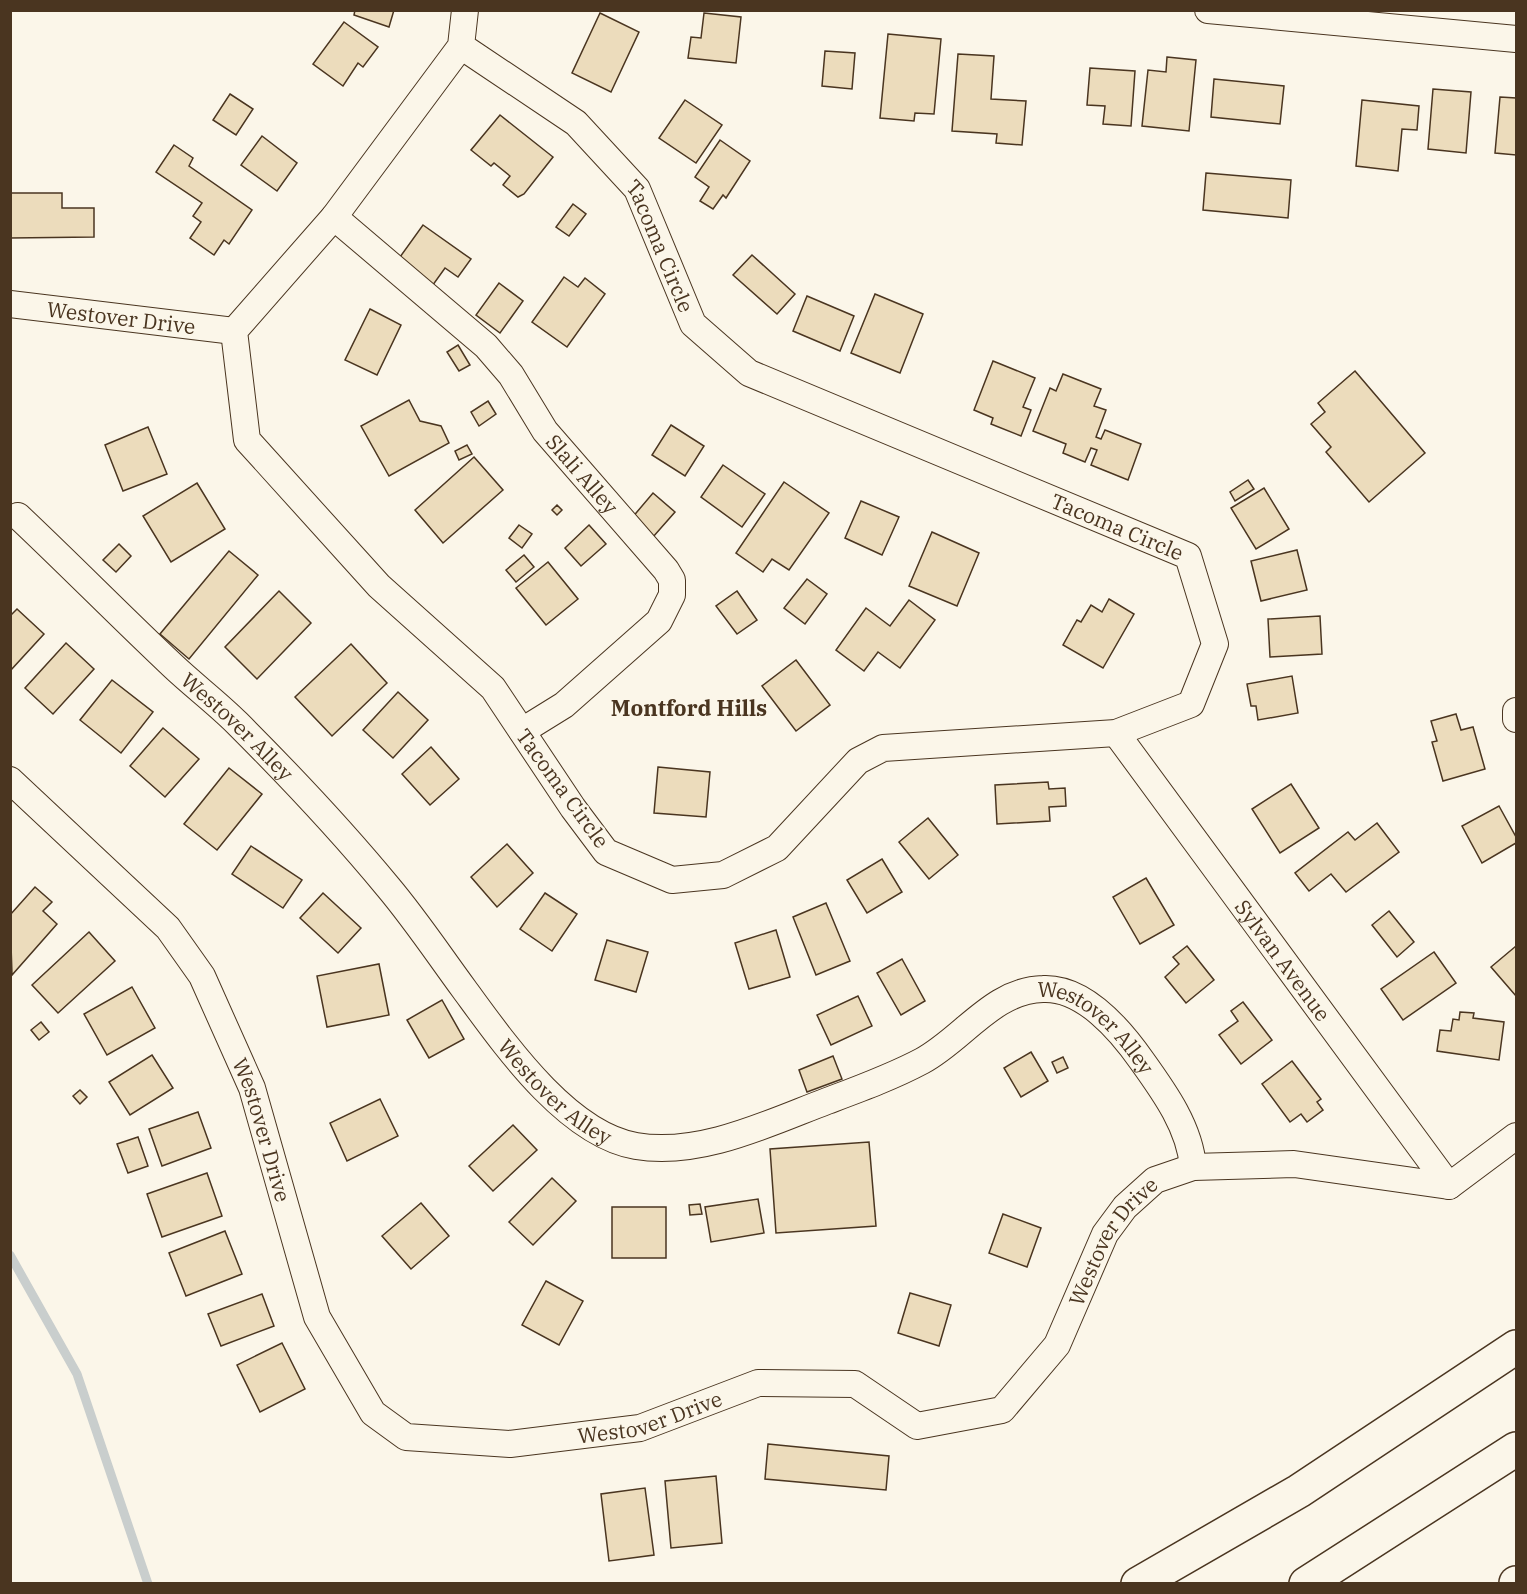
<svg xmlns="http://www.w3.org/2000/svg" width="1527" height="1594" font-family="'IBM Plex Serif',serif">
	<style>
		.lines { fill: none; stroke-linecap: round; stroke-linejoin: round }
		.stream { stroke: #c9cecd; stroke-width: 9 }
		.building { fill: #ecdcbc; stroke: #4a3520; stroke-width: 1.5 }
		.minor-casing { stroke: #4a3520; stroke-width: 28 }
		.secondary-casing { stroke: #4a3520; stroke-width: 36 }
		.motorway-casing { stroke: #4a3520; stroke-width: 36 }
		.minor { stroke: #fbf6e9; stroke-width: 26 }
		.secondary { stroke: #fbf6e9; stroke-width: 33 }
		.motorway { stroke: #fbf6e9; stroke-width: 33 }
		.labels { text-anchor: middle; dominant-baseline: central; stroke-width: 4.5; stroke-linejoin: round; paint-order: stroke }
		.street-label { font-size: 21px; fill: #4a3520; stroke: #fbf6e9 }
		.neighbourhood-label { font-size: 22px; font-weight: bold; fill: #4a3520; stroke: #fbf6e9 }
	</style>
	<rect width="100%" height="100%" fill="#fbf6e9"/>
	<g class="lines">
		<!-- stream -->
		<path class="stream" d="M10,1255l67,119 71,210"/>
	</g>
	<!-- building -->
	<g class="building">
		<path d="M355,10h39l-5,17 -35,-12z"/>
		<path d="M600,13l39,19 -28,60 -39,-19z"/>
		<path d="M704,13l37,4 -5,46 -48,-5 3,-21 10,1z"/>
		<path d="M344,22l34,25 -15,20 -5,-4 -15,23 -30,-22z"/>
		<path d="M888,34l53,5 -7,75 -19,-1 -1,8 -34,-3z"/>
		<path d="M825,51l30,2 -3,36 -30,-3z"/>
		<path d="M958,54l36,2 -3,43 35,2 -4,44 -26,-2 1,-9 -45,-3z"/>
		<path d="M1167,57l29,3 -7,71 -47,-5 6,-56 18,2z"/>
		<path d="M1090,68l45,3 -4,55 -28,-2 2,-18 -18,-1z"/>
		<path d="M1214,79l70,7 -4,38 -69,-7z"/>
		<path d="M1433,89l38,3 -5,61 -38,-4z"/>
		<path d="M230,94l23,15 -17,26 -23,-15z"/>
		<path d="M1500,97l16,1v57l-21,-2z"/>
		<path d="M685,100l37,25 -26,38 -37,-25z"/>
		<path d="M1362,100l57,6 -2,24 -15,-1 -4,42 -42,-5z"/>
		<path d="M500,115l53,42 -29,37 -6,3 -15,-12 7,-9 -16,-13 -3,3 -20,-16z"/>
		<path d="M262,136l35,27 -20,28 -36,-26z"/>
		<path d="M720,140l30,21 -24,37 -3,-3 -10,14 -13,-8 9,-14 -14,-10z"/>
		<path d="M174,145l19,13 -4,8 63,44 -23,34 -5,-4 -10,15 -24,-17 11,-16 -8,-6 9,-13 -46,-31z"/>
		<path d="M1206,173l85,7 -3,38 -85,-8z"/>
		<path d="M10,193h52v15h32v29l-84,1z"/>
		<path d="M573,204l13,10 -17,22 -13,-9z"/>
		<path d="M423,225l48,34 -13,18 -13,-9 -15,21 -35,-25z"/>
		<path d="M752,255l43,39 -18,20 -44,-39z"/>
		<path d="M564,277l14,10 7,-9 20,16 -38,53 -35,-25z"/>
		<path d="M499,283l24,18 -23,32 -24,-18z"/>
		<path d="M875,294l48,20 -23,59 -49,-20z"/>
		<path d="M807,296l47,20 -14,35 -47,-20z"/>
		<path d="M370,309l31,16 -24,50 -32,-15z"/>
		<path d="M458,345l12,20 -11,6 -12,-19z"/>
		<path d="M993,361l42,17 -12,29 8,3 -10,26 -30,-12 2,-6 -19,-8z"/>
		<path d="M1355,371l70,82 -56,49 -43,-50 5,-5 -20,-23 14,-12 -7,-9z"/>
		<path d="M1063,374l38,15 -7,17 12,4 -10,27 5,2 4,-9 36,14 -13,36 -37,-15 6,-15 -6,-2 -6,14 -22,-9 3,-9 -33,-13 17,-43 6,3z"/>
		<path d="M409,400l11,21 21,5 8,17 -60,33 -28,-50z"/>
		<path d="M488,401l8,13 -17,12 -8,-14z"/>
		<path d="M671,425l33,21 -19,30 -33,-21z"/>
		<path d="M148,427l19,47 -44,17 -18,-46z"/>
		<path d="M467,445l5,9 -13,6 -4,-9z"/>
		<path d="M474,457l29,33 -60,53 -28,-33z"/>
		<path d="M723,465l42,29 -23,33 -41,-30z"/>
		<path d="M1248,480l6,9 -19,12 -5,-9z"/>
		<path d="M784,482l45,31 -40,57 -17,-11 -9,13 -27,-19z"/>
		<path d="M197,483l28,46 -54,33 -28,-46z"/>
		<path d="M1264,488l25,41 -33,20 -25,-41z"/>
		<path d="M653,493l22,19 -22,25 -22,-18z"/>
		<path d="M861,501l38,16 -17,38 -37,-17z"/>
		<path d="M557,505l5,5 -5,5 -5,-5z"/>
		<path d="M519,525l13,9 -10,14 -13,-10z"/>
		<path d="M589,525l17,19 -25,22 -16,-18z"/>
		<path d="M932,532l47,21 -22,53 -48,-20z"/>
		<path d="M119,544l12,12 -15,16 -13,-12z"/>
		<path d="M1297,550l10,40 -46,11 -10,-40z"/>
		<path d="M229,551l29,24 -69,84 -29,-25z"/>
		<path d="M524,555l10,12 -18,15 -10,-12z"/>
		<path d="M548,562l30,37 -32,26 -30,-37z"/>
		<path d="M807,579l20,15 -22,30 -21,-16z"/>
		<path d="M279,591l32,32 -54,56 -32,-32z"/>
		<path d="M737,591l20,29 -20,14 -21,-28z"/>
		<path d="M1109,599l25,15 -31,54 -40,-23 14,-25 4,2 10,-17 11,7z"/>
		<path d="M909,600l26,20 -35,48 -22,-16 -14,19 -28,-21 30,-42 24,18z"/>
		<path d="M17,609l27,25 -34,37v-55z"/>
		<path d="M1320,616l2,38 -52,3 -2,-38z"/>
		<path d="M66,643l28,26 -41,45 -28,-26z"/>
		<path d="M351,644l36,39 -55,53 -37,-39z"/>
		<path d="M796,660l34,45 -34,26 -34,-45z"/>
		<path d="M1292,676l6,37 -40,7 -2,-14h-5l-4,-22z"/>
		<path d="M112,680l41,32 -32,41 -41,-33z"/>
		<path d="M398,692l30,28 -35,38 -30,-28z"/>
		<path d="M1456,714l5,16 12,-3 12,42 -42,12 -11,-39 5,-1 -6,-20z"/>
		<path d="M163,728l36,31 -34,38 -35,-31z"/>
		<path d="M431,747l28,32 -29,26 -28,-31z"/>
		<path d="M658,767l52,5 -4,45 -52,-4z"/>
		<path d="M229,768l33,26 -45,56 -33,-26z"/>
		<path d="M1048,782l1,7 16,-1 1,18 -17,1 1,14 -53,3 -2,-39z"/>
		<path d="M1291,784l28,44 -39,25 -28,-44z"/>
		<path d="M1499,806l17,31v6l-34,20 -20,-37z"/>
		<path d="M928,818l30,37 -29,24 -30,-37z"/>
		<path d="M1377,823l22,29 -53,40 -15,-18 -22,17 -14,-18 53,-41 7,8z"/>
		<path d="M507,844l26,29 -36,34 -26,-30z"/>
		<path d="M251,846l51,34 -19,28 -51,-34z"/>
		<path d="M882,859l20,33 -35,21 -20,-33z"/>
		<path d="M1146,878l28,47 -34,19 -27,-47z"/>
		<path d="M35,887l17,15 -9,9 14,13 -45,51 -2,-60z"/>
		<path d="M323,893l38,35 -23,25 -38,-35z"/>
		<path d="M545,893l32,21 -25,37 -32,-22z"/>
		<path d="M826,903l24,58 -34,14 -23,-58z"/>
		<path d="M1389,911l25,31 -17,15 -25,-32z"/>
		<path d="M776,930l14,47 -41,12 -14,-46z"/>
		<path d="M89,932l26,29 -57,52 -26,-28z"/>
		<path d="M607,940l41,12 -12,40 -41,-12z"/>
		<path d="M1187,946l27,34 -28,23 -21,-26 14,-13 -6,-7z"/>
		<path d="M1516,946v50l-25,-29z"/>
		<path d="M1434,952l22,31 -53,37 -22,-31z"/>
		<path d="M902,959l23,42 -24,14 -24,-42z"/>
		<path d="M379,964l10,51 -62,12 -10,-51z"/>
		<path d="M132,987l23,41 -48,27 -23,-41z"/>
		<path d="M858,996l14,30 -41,19 -14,-30z"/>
		<path d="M442,1000l22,39 -35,19 -22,-38z"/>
		<path d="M1243,1002l29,38 -31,24 -22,-29 19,-14 -7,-10z"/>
		<path d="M1460,1012l14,1 -1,5 31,4 -5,38 -62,-9 3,-21 11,1 2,-12 6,1z"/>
		<path d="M41,1022l8,10 -10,8 -8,-10z"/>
		<path d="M1031,1052l17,29 -27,16 -17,-29z"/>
		<path d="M152,1055l21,33 -43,27 -21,-33z"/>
		<path d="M833,1056l9,23 -35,13 -8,-22z"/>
		<path d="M1063,1057l5,11 -11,5 -5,-11z"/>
		<path d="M1292,1061l29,38 -4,3 6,8 -16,12 -6,-8 -11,8 -28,-38z"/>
		<path d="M80,1090l7,7 -7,7 -7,-8z"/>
		<path d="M380,1099l18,37 -51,25 -17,-38z"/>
		<path d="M198,1112l13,36 -49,18 -13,-37z"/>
		<path d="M513,1125l24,25 -44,41 -24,-25z"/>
		<path d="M138,1137l10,29 -20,7 -11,-29z"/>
		<path d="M869,1142l7,84 -100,7 -6,-84z"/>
		<path d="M207,1173l15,43 -60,21 -15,-43z"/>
		<path d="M552,1178l24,23 -43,44 -24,-23z"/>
		<path d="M758,1199l6,34 -53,9 -6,-35z"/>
		<path d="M421,1203l28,33 -38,33 -29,-33z"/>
		<path d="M700,1204l2,10 -12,1 -1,-10z"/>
		<rect x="612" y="1207" width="54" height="51"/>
		<path d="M1003,1214l38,14 -14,39 -38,-14z"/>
		<path d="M225,1231l17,43 -56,22 -17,-43z"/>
		<path d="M546,1281l37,20 -24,44 -37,-20z"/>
		<path d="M910,1293l41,12 -12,41 -41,-13z"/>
		<path d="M262,1294l12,32 -53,20 -13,-32z"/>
		<path d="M282,1343l23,46 -45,23 -23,-47z"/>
		<path d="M768,1444l121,12 -3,34 -121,-11z"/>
		<path d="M716,1476l6,67 -51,5 -6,-67z"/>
		<path d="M645,1488l9,67 -45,6 -8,-67z"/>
	</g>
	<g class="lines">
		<defs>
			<g id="minor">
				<path d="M1208,10l308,29"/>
				<path id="s1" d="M461,46l115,77 61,66 56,135 56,49 439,183 27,88 -24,60 -75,29 -233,15 -25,13 -81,87 -54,27 -51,5 -66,-28 -33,-44 -80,-120 -114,-102 -132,-146 -13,-109 100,-114 127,-171 4,-36"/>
				<path id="s2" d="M334,217l152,129 25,29 34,56 121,139 6,10v15l-13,26 -95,84 -42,26"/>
				<path id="s3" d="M10,304l224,27"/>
				<path id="s4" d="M18,516c52,49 102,100 154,149 21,20 45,38 65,58 52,52 104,107 151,164 27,32 51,68 76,102 39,53 102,145 172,157 64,11 133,-23 191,-45 32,-12 65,-24 95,-40 41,-22 71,-71 121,-72 41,-2 78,42 99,72 23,32 48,67 51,106"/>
				<path d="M1516,711v8"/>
				<path id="s5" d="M1116,733l333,453"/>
				<path id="s6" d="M10,780l158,148 34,48 50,112 65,229 56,96 33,24 104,7 130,-16 118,-45 97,1 62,42 85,-16 55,-65 48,-111 20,-27 30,-27 38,-13 101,-3 155,22 67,-50"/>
			</g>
			<path id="secondary" d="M1516,1584v-1"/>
			<g id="motorway">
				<path d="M1138,1584l161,-93 217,-144"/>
				<path d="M1306,1584l210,-135"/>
			</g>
		</defs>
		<!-- minor casing -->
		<use href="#minor" class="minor-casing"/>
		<!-- secondary casing -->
		<use href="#secondary" class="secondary-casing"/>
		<!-- motorway casing -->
		<use href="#motorway" class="motorway-casing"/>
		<!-- minor -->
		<use href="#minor" class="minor"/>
		<!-- secondary -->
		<use href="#secondary" class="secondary"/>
		<!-- motorway -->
		<use href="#motorway" class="motorway"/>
	</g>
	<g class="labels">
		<!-- street labels -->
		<g class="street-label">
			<text stroke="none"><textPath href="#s1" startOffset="290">Tacoma Circle</textPath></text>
			<text stroke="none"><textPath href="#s3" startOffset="112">Westover Drive</textPath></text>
			<text stroke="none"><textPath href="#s2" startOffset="360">Slali Alley</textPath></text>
			<text stroke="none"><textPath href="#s1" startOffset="848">Tacoma Circle</textPath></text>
			<text stroke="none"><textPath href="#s4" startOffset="304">Westover Alley</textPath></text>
			<text transform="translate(563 788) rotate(54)">Tacoma Circle</text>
			<text stroke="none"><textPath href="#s5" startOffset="282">Sylvan Avenue</textPath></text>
			<text stroke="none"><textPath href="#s4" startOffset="1402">Westover Alley</textPath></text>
			<text stroke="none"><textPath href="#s4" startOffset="790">Westover Alley</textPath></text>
			<text stroke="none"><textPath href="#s6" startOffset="441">Westover Drive</textPath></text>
			<text stroke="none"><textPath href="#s6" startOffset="1612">Westover Drive</textPath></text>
			<text stroke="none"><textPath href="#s6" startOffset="1035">Westover Drive</textPath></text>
		</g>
		<!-- neighbourhood labels -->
		<g class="neighbourhood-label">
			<text x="689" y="707">Montford Hills</text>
		</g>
	</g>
	<!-- border -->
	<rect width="1527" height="1594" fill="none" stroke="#4a3520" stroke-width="24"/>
</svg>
